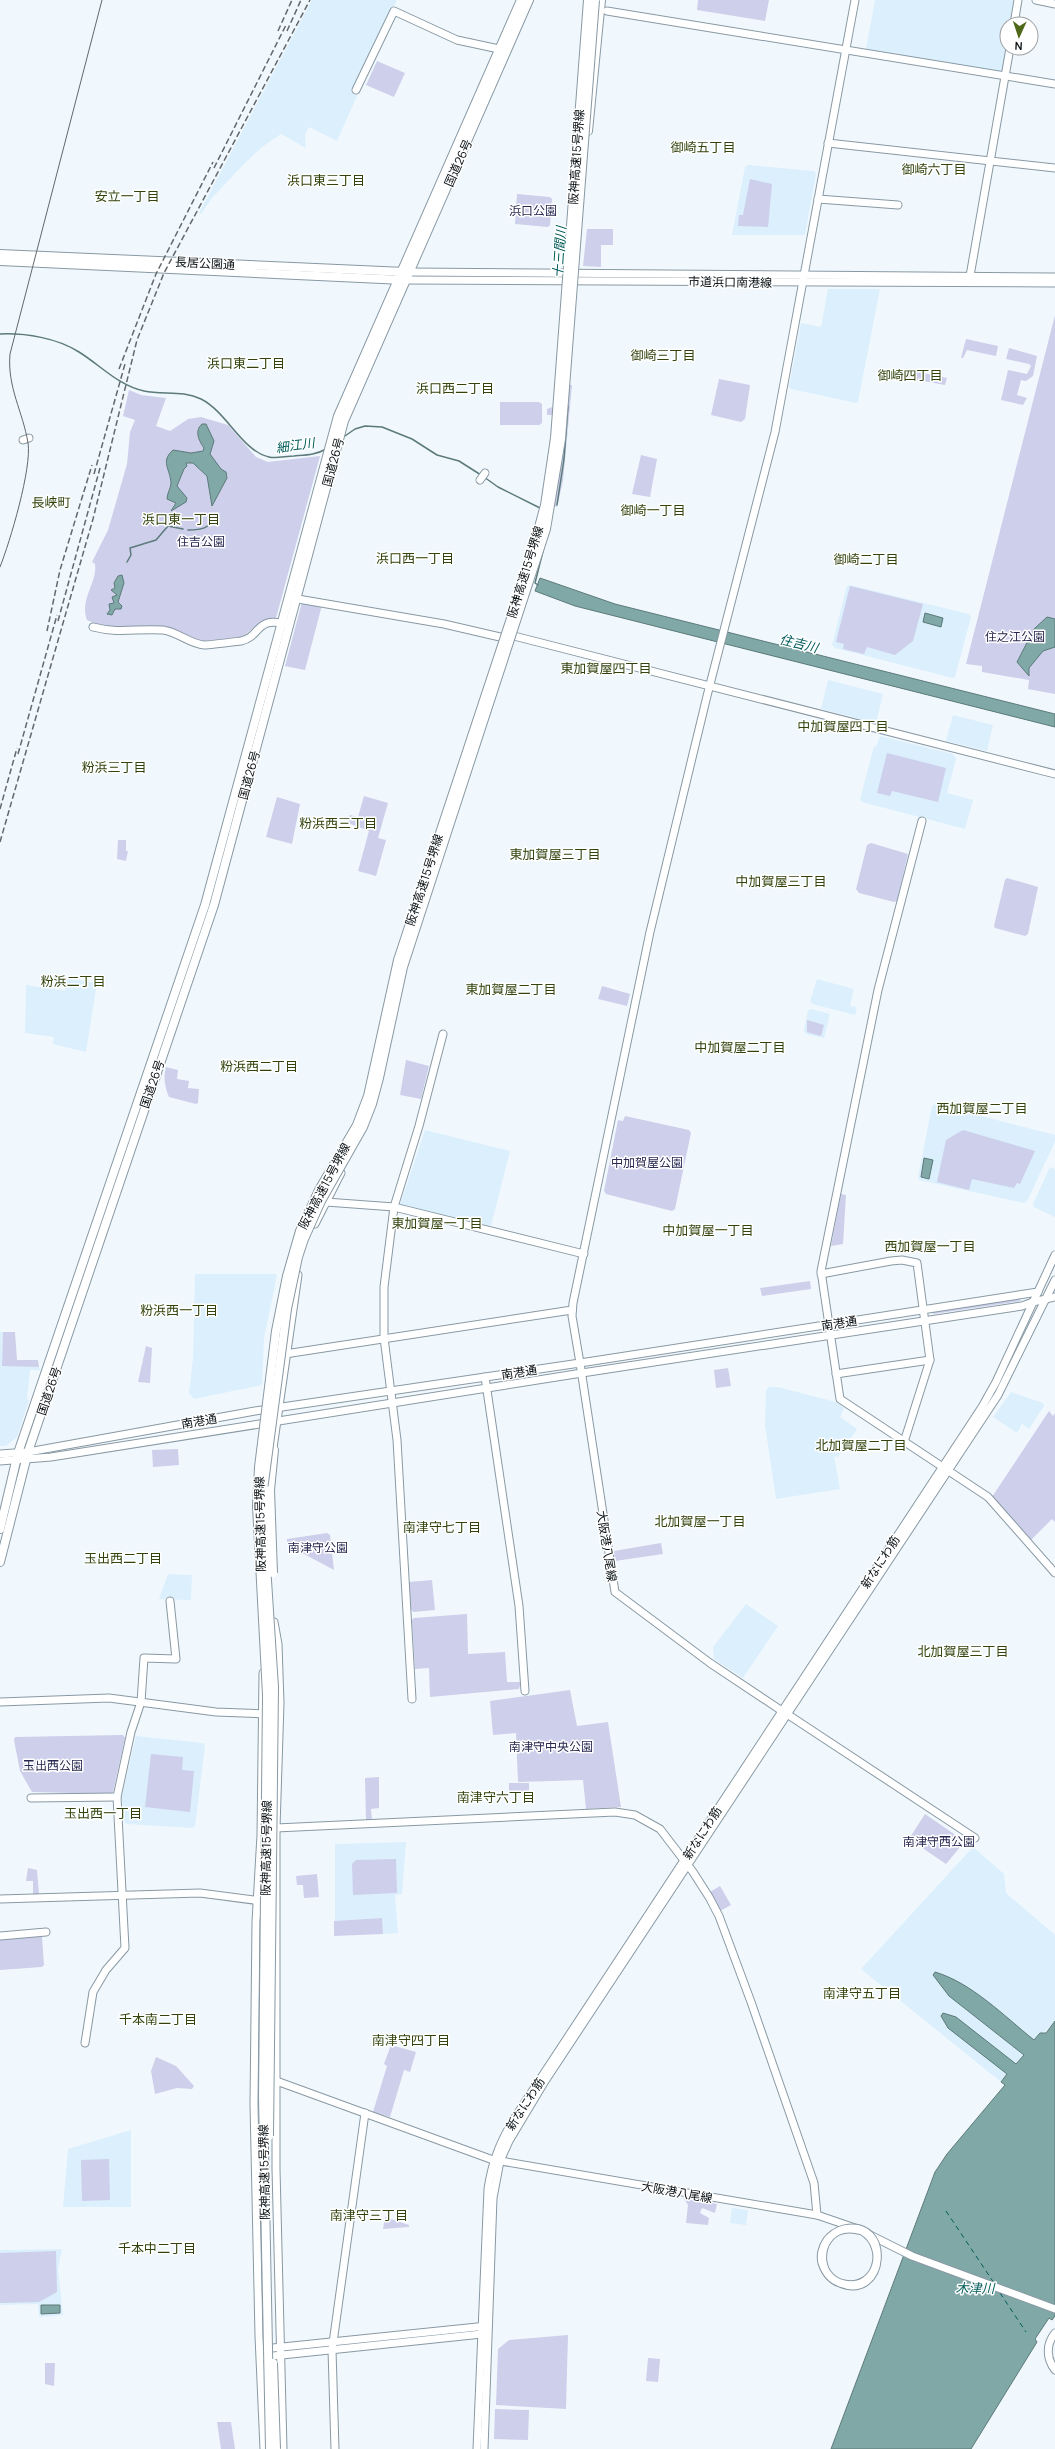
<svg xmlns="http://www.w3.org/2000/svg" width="1055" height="2449" font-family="Manrope,'Noto Sans JP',sans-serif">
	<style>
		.built { fill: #dbeffd }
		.green { fill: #cdcfeb }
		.water { fill: #80a8a6; stroke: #5c7a7a }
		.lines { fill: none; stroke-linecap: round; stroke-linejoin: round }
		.stream { stroke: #5c7a7a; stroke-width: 1.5 }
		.ferry { stroke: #005c5a; stroke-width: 1; stroke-dasharray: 5 4; stroke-linecap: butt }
		.secondary-casing { stroke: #8899a4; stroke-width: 9 }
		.primary-casing { stroke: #8899a4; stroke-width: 9 }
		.highway-casing { stroke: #8899a4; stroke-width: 10 }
		.secondary { stroke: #fff; stroke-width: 7 }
		.primary { stroke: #fff; stroke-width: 7 }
		.highway { stroke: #fff; stroke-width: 8 }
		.tram { stroke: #62696d; stroke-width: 1 }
		.rail { stroke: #62696d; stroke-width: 1.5; stroke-dasharray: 6 3; stroke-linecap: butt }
		.primary-bridge-casing { stroke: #8899a4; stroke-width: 9; stroke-linecap: butt }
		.highway-bridge-casing { stroke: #8899a4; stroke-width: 10; stroke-linecap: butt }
		.primary-bridge { stroke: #fff; stroke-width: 7 }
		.highway-bridge { stroke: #fff; stroke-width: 8 }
		.labels { text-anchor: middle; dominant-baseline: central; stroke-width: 3; stroke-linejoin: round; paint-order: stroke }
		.street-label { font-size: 12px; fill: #090f13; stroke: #fff }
		.park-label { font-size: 12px; fill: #282851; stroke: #fff }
		.neighbourhood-label { font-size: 13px; fill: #32430d; stroke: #fff }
		.water-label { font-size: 13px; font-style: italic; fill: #005c5a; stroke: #fff }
	</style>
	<rect width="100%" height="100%" fill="#f1f8fd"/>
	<!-- built -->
	<g class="built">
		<path d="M312,0h85l-45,91 5,5 -20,45 -28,-14 -4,7 1,14 -25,-14 -19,13 -21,20 -29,31 -11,16 -2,-1z"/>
		<path d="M875,0h138l1,2 -3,22h-4v23l-4,23 -1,2 -136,-23z"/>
		<path d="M748,165l66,6 2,3 -11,61h-73l13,-68z"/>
		<path d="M828,289h52l-22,113 -2,1 -65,-14 -2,-2 12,-64 20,4z"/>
		<path d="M850,585l119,29 2,3 -16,60 -2,1 -118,-30 -3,-3 15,-59z"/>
		<path d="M828,680l55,14 -7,29 -55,-14z"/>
		<path d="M953,715l40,10 -6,26 -41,-10z"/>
		<path d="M880,736l73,18 3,5 -9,34 26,7 -8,29 -103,-27 -2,-2 14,-54 2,1z"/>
		<path d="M66,978l31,5 -11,69 -33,-8 1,-7 -29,-4 1,-48 39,6z"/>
		<path d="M817,979l37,10 -4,17 7,1 -2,8 -43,-11 -2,-3z"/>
		<path d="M811,1009l19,5 -6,24 -18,-4 -2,-3 4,-21z"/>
		<path d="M935,1104l120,31v7l-28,59 -3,2 -105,-23 -1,-3 14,-71z"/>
		<path d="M425,1130l85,21 -19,75 -91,-21z"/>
		<path d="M1050,1167l5,2v48l-21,-10 -1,-3z"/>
		<path d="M195,1274h81l1,2 -13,62 -2,47 -68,14 -5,-6 4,-34z"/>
		<path d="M0,1332h3l-1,33 37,2 1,3h-10l-3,29 2,1 -12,37 -11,9h-6z"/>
		<path d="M769,1387h9l58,15 8,6 -4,9 17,12 -19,28 -4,-1 6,33 -64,10 -11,-74 1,-35z"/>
		<path d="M1011,1392l32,11 1,3 -15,23 -7,-5 -5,9 -24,-16z"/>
		<path d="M168,1574l24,1 -1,25 -32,-1z"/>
		<path d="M746,1604l32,22 -35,52 -29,-19 -1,-12z"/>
		<path d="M136,1736l67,7 2,3 -10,80 -2,2 -67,-4 -3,-5 -1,-23z"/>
		<path d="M406,1842l-4,52 -7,1 3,38 -15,1 -1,-16 -47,3v-77z"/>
		<path d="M973,1847l31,27 2,19 49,42v86l-32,33 2,1 -24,27 -140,-113z"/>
		<path d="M131,2130v77h-68l5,-58z"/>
		<path d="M732,2208l16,2 -2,15 -16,-2z"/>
		<path d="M62,2249l-4,20 5,46 -24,2 -1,-13 -38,1v-55z"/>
	</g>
	<!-- green -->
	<g class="green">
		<path d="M698,0h71l-4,21 -68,-11z"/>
		<path d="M377,61l28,12 -11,24 -28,-12z"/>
		<path d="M750,179l22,5 -4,43 -30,-1 1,-11h4z"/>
		<path d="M517,194l33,3 2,2 -2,26 -2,2 -33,-3z"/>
		<path d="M587,229h26v16h-12v22l-18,-1z"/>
		<path d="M1055,315v379l-27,-5 1,-9 -47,-8v-6l-16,-2z"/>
		<path d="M966,339l32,7 -2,10 -29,-6 -4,8h-2z"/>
		<path d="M1009,348l28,8 -4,20 -7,5 -5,-1 -4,15 10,3 -4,7 -22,-5 7,-30 19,4 4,-8 -2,-2 -23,-5z"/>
		<path d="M909,370l38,8 -2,7 -38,-7z"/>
		<path d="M719,379l31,6 -5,34 -4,3 -30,-7z"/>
		<path d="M565,385h7l-9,96 -6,26 -7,-3 4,-89h-7v-6l8,-3z"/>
		<path d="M129,390l12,5 25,3 -10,28 14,5 18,-12 13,-2 27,8 28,32 12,5 52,-6 -44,162 -18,6 -16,13 -38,5 -32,-13 -69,-2 -16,-7c-8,-21 11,-38 8,-56l-3,-2 16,-32 19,-66 3,-32 5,-12 -12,-4z"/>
		<path d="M500,402h39l3,2v19l-3,2h-39z"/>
		<path d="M641,455l16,4 -7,38 -18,-3z"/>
		<path d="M850,586l73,18 -10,37 -18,14 -28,-8 -3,7 -21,-5 1,-5 -8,-2z"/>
		<path d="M302,602l20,3 -17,65 -20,-4z"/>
		<path d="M887,753l59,15 -8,34 -46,-11 -2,5 -13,-3z"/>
		<path d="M364,796l24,7 -10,35 8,2 -10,36 -18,-5 11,-40 -21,-8 2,-8 8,2z"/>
		<path d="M277,797l23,7 -8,40 -26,-7z"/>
		<path d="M118,840h8v11h2l-2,10 -9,-2z"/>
		<path d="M871,843l37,11 -11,47 -3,1 -35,-9 -3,-4 11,-44z"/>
		<path d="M1007,878l31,9 -10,47 -3,2 -30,-8 -1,-2 11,-46z"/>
		<path d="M602,986l28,8 -3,12 -29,-7z"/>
		<path d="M807,1020l17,5 -3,11 -14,-4z"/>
		<path d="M406,1060l23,6 -8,33 -21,-4z"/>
		<path d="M166,1067l12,3 -1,9 12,2 -1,7 11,1 -1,14 -2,1 -27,-7c-4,-10 -6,-19 -3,-30z"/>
		<path d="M625,1116l64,14 2,3 -16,76 -3,2 -66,-17 -2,-3 14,-71 5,1z"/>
		<path d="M963,1130l72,21 -15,33 -3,-1 -3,5 -42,-9 -3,11 -32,-8 9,-42z"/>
		<path d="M841,1194l5,1 -3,49 -12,2z"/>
		<path d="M810,1281l1,8 -49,7 -2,-8z"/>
		<path d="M1020,1299l1,2 -88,13v-3z"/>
		<path d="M3,1332h12l2,28h21l1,7 -37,-1z"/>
		<path d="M146,1346l6,2 -2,35 -12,-1z"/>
		<path d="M728,1368l3,18 -15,2 -2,-18z"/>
		<path d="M1049,1411l4,5 2,-3v109l-3,-3 -22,22 -38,-44z"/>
		<path d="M178,1449l1,16 -26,2 -1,-17z"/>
		<path d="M327,1533l3,2 4,35 -47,-25v-6z"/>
		<path d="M661,1543l2,11 -48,7 -1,-10z"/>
		<path d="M432,1580l3,30 -21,2 -3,-2 -2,-28z"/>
		<path d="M467,1614l1,40 37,-2 2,30h14l-2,7 -89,8 -1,-29 -14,1 -3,-49 2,-2z"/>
		<path d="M570,1690l7,36 31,-4 13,85 -35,2 -3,-29 -65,2 -2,-49 -23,2 -3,-34z"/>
		<path d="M123,1735l2,3 -12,54 -2,2 -79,-2 -12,-21 -6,-31 1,-3z"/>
		<path d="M151,1754l32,3 -1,13 12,1 -4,41 -45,-5z"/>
		<path d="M379,1777v31l-8,1 1,11h-6l-1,-42z"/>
		<rect x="509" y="1783" width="20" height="10"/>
		<path d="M925,1814l35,24 1,8 -15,18 -37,-25z"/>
		<path d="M396,1859l1,34 -44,2 -1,-31 4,-4z"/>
		<path d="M28,1868l9,2 2,24h-6v-13h-7z"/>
		<path d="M317,1874l2,23 -15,1 -1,-13h-6l-1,-9z"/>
		<path d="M720,1886l11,19 -11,6 -10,-19z"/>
		<path d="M382,1918l1,16 -49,2v-15z"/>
		<path d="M40,1936l2,1 2,28 -2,2 -42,3v-31z"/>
		<path d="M391,2045l25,7 -6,20 -6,-2 -14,47 -17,-5 14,-46 -3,-2z"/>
		<path d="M156,2057l20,9 18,20 -2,3 -15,-1 -22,6 -4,-23z"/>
		<path d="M109,2159l1,41 -28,1 -1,-41z"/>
		<path d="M683,2197l34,7 -2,9 -13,-5 -2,5 9,5 -1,7 -22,-2 2,-18z"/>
		<path d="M385,2217l24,8v2l-26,2z"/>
		<path d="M56,2251l1,41 -18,10 -39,1v-50z"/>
		<path d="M568,2335l-2,74 -70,-4 2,-56 11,-9z"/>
		<path d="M648,2358l12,1 -2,23 -12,-1z"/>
		<path d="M45,2363h10l-1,23 -9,-2z"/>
		<path d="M495,2409l34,1 -1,30 -34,-1z"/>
		<path d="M217,2422h14l4,27h-14z"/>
	</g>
	<!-- water -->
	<g class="water">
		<path d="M202,424h4l8,17 -4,13 11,15 5,3 1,6 -15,28 -5,-30 -14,-13h-7l1,3 -3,3 -7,17 10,12 -1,4 -15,9 5,-8 -9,-4c0,-6 4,-11 4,-16 -1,-15 -11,-21 2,-33l18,3 12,-2 1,-3c-5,-7 -10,-17 -2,-24z"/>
		<path d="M122,575l2,8 -6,19 4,4 -1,3h-6l-3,6 -5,-1 3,-4 -1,-6 5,-1 -2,-6 5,-2 -6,-5 4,-2 -1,-5 4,-7z"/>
		<path d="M540,578l75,26 440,110v13l-480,-121 -40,-15z"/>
		<path d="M925,613l18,5 -2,9 -18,-5z"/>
		<path d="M1047,617l8,2v28l-12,4 -14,17v8l-12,-14 17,-33z"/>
		<path d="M924,1158l9,2 -4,19 -8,-2z"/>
		<path d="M935,1972c37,11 69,44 99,68l6,-7h6l9,-12v295l-3,4 -3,-2 -14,21 2,3 -66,107h-140l104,-277 12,-18 58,-69 -4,-3 6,-8 -59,-46 -7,-12 2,-3 13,4 60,47 8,-9 -75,-59 -16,-21z"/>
		<path d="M41,2305h19v8l-19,1z"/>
	</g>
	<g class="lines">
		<!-- stream -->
		<g class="stream">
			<path d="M0,334c26,-1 57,4 79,18 21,13 40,34 65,39 19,4 39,-1 57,8 26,13 41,52 68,58 7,2 17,-1 25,-1 11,-1 22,-1 32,-7"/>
			<path d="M342,438l13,-9 10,-3 17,1 30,12 25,16 22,6 22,14"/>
			<path d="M484,477l14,10 42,21"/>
			<path d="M557,505l7,-46 4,-53"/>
			<path d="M188,530c13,0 23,-1 27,-16"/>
			<path d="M127,562l4,-7 -1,-7 26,-8 12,-14 15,3"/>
			<path d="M538,585l-3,-2 9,-36"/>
		</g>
		<!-- ferry -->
		<g class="ferry">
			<path d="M946,2211l48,72"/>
			<path d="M1000,2293l26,39"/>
		</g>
		<defs>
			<g id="secondary">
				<path d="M855,0l-80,432 -68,264 -57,236 -77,371 -1,13 8,47 458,-71"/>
				<path d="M1036,0l19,4"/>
				<path d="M607,11l448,73"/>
				<path d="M1014,24l4,-24"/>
				<path d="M356,90l38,-79 63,29 42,9"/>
				<path d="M828,143l227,25"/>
				<path d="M818,199l80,6"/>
				<path d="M970,276l40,-228"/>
				<path d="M23,440l6,-2"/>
				<path d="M480,480l5,-7"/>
				<path d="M292,598l152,26 56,13 14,-1 541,138"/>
				<path d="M93,627c27,7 45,1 70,3 15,2 27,14 41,15 7,0 29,-3 37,-4 20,-4 14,-25 45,-17"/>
				<path d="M922,821l-44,169 -57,281 19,128 148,98 67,76"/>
				<path d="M326,1202l68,5 190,47"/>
				<path d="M315,1224l26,-51"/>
				<path d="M821,1274l70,-13 11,-1 15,3 13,97 -26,82"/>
				<path d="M285,1354l287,-44"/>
				<path d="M582,1373l440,-67 11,-4"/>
				<path d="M836,1374l94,-14"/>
				<path d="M485,1377l34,229 6,85"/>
				<path d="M272,1455l26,-180"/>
				<path d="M274,1622l4,22 2,59 -4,125v341l7,280"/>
				<path d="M263,1673l-2,162 -5,87 -2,182 5,232 5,113"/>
				<path d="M412,1699l-15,-259 -13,-102v-51l10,-80 25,-81 24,-92"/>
				<path d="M0,1702l109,-4 107,14 51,2"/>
				<path d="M787,1714l188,124"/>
				<path d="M31,1798l86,-1"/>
				<path d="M276,1828l339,-16 20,3 25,14 33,43 16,25 10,19 32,86 63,181 3,32"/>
				<path d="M0,1899l200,-6 61,8"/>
				<path d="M0,1936l46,-4"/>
				<path d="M85,2043l8,-51 13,-22 19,-22 -8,-151 14,-65 10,-30 3,-44 32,1 -6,-58"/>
				<path d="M271,2079l222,81"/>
				<path d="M263,2349l224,-23"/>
				<path d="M263,2357l219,-23 3,-4"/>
				<path d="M335,2449l-3,-99 33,-237"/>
			</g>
			<g id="primary">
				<path d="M410,272l645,5"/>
				<path d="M406,280l649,3"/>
				<path d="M1033,1302l22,-5"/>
				<path d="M0,1454l28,-2 227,-41 325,-48 35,229 95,71 75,50"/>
				<path d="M0,1461l51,-4 531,-84"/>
				<path d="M495,2160l322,55 41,14"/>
				<path d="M868,2234l44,22 143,53"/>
				<path d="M1055,2333c-9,11 -9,25 0,37"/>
				<path d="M477,2449l11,-260c4,-27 12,-47 26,-70l468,-712 14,-25 59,-127"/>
				<path d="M484,2449l9,-251 7,-37 9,-20 36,-60 453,-686 57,-115"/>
			</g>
			<g id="highway">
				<path d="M588,131l13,-131"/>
				<path d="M0,254l405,18"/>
				<path d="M0,261l403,19"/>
				<path d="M270,1490l4,-40"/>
				<path d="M0,1529l18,-76 187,-548 133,-489 183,-416"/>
				<path d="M0,1562l28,-110 186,-547 130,-484 185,-421"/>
				<path d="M257,1901l3,12"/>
			</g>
		</defs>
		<!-- secondary casing -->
		<use href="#secondary" class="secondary-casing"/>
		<!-- primary casing -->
		<use href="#primary" class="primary-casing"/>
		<!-- highway casing -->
		<use href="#highway" class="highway-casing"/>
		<!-- secondary -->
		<use href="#secondary" class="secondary"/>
		<!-- primary -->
		<use href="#primary" class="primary"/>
		<!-- highway -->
		<use href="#highway" class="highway"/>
		<!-- tram -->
		<path class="tram" d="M0,567c10,-25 32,-99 28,-124 -5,-31 -21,-56 -18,-89l92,-354"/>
		<!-- rail -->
		<g class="rail">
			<path d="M278,31l14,-31"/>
			<path d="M287,31l14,-31"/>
			<path d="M214,168l72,-143"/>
			<path d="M119,369l37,-95 57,-112"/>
			<path d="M94,474l31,-110"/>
			<path d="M58,621l42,-153"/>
			<path d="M47,631l13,-61 32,-105"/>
			<path d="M18,754l39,-139"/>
			<path d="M0,809l17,-61"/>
			<path d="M0,842l93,-323 44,-179 27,-67 146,-273"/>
		</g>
		<defs>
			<path id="primary-bridge" d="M862,2231c27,16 15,60 -18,53 -29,-6 -28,-48 0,-55 48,-11 42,73 -4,54 -9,-3 -15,-11 -18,-20 -2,-7 0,-16 5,-23 9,-11 22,-13 35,-9"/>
			<g id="highway-bridge">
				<path d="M270,1490l3,83"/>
				<path d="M269,2136l5,-449 -9,-137 -2,-60 24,-181 11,-52 6,-18 17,-38 42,-74 9,-23 7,-26 24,-111 143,-438 15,-90 34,-439"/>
				<path d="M273,2363l3,86"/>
				<path d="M270,2449l-7,-353 4,-401 -10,-189 2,-39 17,-136 11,-55 13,-45 19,-41 38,-65 11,-29 30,-136 131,-396 16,-59 10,-67 33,-438"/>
			</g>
		</defs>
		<!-- primary-bridge casing -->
		<use href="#primary-bridge" class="primary-bridge-casing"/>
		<!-- highway-bridge casing -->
		<use href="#highway-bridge" class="highway-bridge-casing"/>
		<!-- primary-bridge -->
		<use href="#primary-bridge" class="primary-bridge"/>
		<!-- highway-bridge -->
		<use href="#highway-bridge" class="highway-bridge"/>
	</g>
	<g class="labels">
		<!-- street labels -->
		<g class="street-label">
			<text transform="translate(576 157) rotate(-86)">阪神高速15号堺線</text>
			<text transform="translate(458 163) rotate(-66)">国道26号</text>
			<text transform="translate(205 263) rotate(3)">長居公園通</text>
			<text transform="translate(730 282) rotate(1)">市道浜口南港線</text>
			<text transform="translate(333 462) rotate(-75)">国道26号</text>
			<text transform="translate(525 572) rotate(-73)">阪神高速15号堺線</text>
			<text transform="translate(249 775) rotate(-75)">国道26号</text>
			<text transform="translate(424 880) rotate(-72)">阪神高速15号堺線</text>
			<text transform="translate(152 1084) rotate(-71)">国道26号</text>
			<text transform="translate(324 1186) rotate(-62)">阪神高速15号堺線</text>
			<text transform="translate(839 1323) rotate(-9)">南港通</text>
			<text transform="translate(519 1372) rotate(-9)">南港通</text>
			<text transform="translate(49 1391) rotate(-71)">国道26号</text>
			<text transform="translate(199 1421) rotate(-10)">南港通</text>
			<text transform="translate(260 1524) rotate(-91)">阪神高速15号堺線</text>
			<text transform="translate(607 1546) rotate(81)">大阪港八尾線</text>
			<text transform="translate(880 1562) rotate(-57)">新なにわ筋</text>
			<text transform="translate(702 1833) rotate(-57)">新なにわ筋</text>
			<text transform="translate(266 1848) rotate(-89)">阪神高速15号堺線</text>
			<text transform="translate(525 2104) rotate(-57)">新なにわ筋</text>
			<text transform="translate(264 2172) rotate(-91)">阪神高速15号堺線</text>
			<text transform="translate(677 2192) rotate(10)">大阪港八尾線</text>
		</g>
		<!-- park labels -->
		<g class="park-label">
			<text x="533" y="210">浜口公園</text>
			<text x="201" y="541">住吉公園</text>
			<text x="1015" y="636">住之江公園</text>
			<text x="647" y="1162">中加賀屋公園</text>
			<text x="318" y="1547">南津守公園</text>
			<text x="551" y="1746">南津守中央公園</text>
			<text x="53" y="1765">玉出西公園</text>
			<text x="939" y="1841">南津守西公園</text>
		</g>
		<!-- neighbourhood labels -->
		<g class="neighbourhood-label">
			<text x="703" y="147">御崎五丁目</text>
			<text x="934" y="169">御崎六丁目</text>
			<text x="326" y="180">浜口東三丁目</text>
			<text x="127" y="196">安立一丁目</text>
			<text x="663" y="355">御崎三丁目</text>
			<text x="246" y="363">浜口東二丁目</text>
			<text x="910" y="375">御崎四丁目</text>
			<text x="455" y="388">浜口西二丁目</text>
			<text x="51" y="502">長峡町</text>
			<text x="653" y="510">御崎一丁目</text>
			<text x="181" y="519">浜口東一丁目</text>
			<text x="415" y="558">浜口西一丁目</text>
			<text x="866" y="559">御崎二丁目</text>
			<text x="606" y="668">東加賀屋四丁目</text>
			<text x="843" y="726">中加賀屋四丁目</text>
			<text x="114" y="767">粉浜三丁目</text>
			<text x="338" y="823">粉浜西三丁目</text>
			<text x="555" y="854">東加賀屋三丁目</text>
			<text x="781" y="881">中加賀屋三丁目</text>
			<text x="73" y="981">粉浜二丁目</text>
			<text x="511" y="989">東加賀屋二丁目</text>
			<text x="740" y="1047">中加賀屋二丁目</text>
			<text x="259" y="1066">粉浜西二丁目</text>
			<text x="982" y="1108">西加賀屋二丁目</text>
			<text x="437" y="1223">東加賀屋一丁目</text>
			<text x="708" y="1230">中加賀屋一丁目</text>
			<text x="930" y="1246">西加賀屋一丁目</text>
			<text x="179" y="1310">粉浜西一丁目</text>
			<text x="861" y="1445">北加賀屋二丁目</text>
			<text x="700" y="1521">北加賀屋一丁目</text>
			<text x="442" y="1527">南津守七丁目</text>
			<text x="123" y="1558">玉出西二丁目</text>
			<text x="963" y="1651">北加賀屋三丁目</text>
			<text x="496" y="1797">南津守六丁目</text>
			<text x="103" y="1813">玉出西一丁目</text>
			<text x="862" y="1993">南津守五丁目</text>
			<text x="158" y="2019">千本南二丁目</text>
			<text x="411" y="2040">南津守四丁目</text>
			<text x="369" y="2215">南津守三丁目</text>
			<text x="157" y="2248">千本中二丁目</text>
		</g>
		<!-- water labels -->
		<g class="water-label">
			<text transform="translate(559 252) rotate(-86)">十三間川</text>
			<text transform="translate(295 445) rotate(-8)">細江川</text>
			<text transform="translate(799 643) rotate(14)">住吉川</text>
			<text x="975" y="2288">木津川</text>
		</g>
	</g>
	<!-- north arrow -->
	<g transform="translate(1019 36) rotate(183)"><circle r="19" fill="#ffffff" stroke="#9d9fa1"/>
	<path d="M0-3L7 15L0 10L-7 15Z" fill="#4e6818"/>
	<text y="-6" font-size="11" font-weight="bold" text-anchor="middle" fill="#090f13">N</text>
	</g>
</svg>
